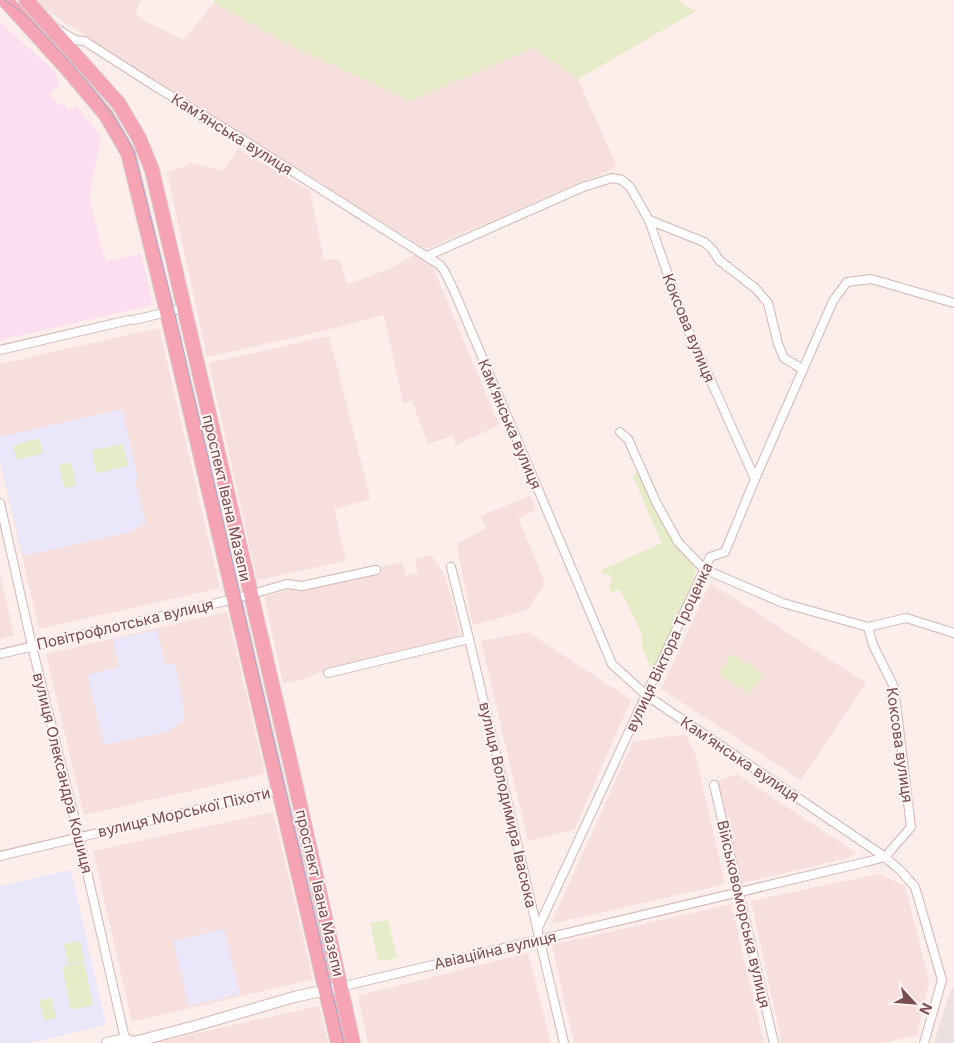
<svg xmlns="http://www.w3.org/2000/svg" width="954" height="1043" font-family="Inter,sans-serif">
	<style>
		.residential { fill: #f6dfdc }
		.industrial { fill: #ece0e0 }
		.education { fill: #eae7fa }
		.medical { fill: #fbdeef }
		.green { fill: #e6ebc8 }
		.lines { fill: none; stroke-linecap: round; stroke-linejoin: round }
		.street-casing { stroke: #d4b6b6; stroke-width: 10 }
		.secondary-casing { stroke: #d9b5b5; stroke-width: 12 }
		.highway-casing { stroke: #d9cdce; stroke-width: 16 }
		.street { stroke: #fff; stroke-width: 8 }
		.secondary { stroke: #fff; stroke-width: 10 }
		.highway { stroke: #f6a3b3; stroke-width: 14 }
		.tram { stroke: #aaa8c8; stroke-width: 1 }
		.labels { text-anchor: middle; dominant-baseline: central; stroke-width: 4; stroke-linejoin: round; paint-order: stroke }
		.street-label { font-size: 15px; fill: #794d51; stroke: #fff4f2 }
	</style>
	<rect width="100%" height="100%" fill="#fdeeeb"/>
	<!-- residential -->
	<g class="residential">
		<path d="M35,0h106l-6,14 12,8 36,18 31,-37 78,43 118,55 123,-53 45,31 39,88 -191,82 -272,-169 -116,-75z"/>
		<path d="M238,149l72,42 14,69 15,-1 8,25 40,-14 29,-16 15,9 68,162 -43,20 -3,-9 -25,8 -16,-43 -9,2 -19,-88 -53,14 -124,28 -40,-185 14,-4 10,-5 32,8z"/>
		<path d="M159,328l61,260 -181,41 -39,-167v-98z"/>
		<path d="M329,336l41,161 -2,3 -34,9 12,52 -89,19 -48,-217z"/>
		<path d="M530,496l6,14 -18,8 27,65 -18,27 -54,15 -16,-77 2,-5 27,-15 -6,-12z"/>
		<path d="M431,555l12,17 12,39 5,26 -129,31 -27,11 -21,5 -19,-88 118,-26 1,-4 19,-4 4,14 12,-3 -3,-14z"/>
		<path d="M0,575l14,60 -14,4z"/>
		<path d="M710,583l156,100 -65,97 -140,-91z"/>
		<path d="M227,612l38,162 -181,41 -38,-161z"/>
		<path d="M528,632l103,68 -57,130 -46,11 -47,-200z"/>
		<path d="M686,735l10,21 29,128 -174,40 82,-182 30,-5z"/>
		<path d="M737,774l119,79 -9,5 -105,25 -24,-102z"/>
		<path d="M273,812l40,167 -181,43 -39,-171z"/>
		<path d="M878,874l27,12 24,96 -12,53 -34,8h-101l-31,-142z"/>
		<path d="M731,904l33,139h-190l-22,-98z"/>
		<path d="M528,953l23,90h-183l-10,-47z"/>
		<path d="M319,1006l9,37h-175z"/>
	</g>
	<!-- industrial -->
	<path class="industrial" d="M954,985v58h-20l15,-48z"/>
	<!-- education -->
	<g class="education">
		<path d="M122,409l16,69 -3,3 11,42 -16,9 -107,24 -23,-94v-25z"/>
		<path d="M157,630l8,35 10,-1 9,42 -2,5 3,10 -7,2 -8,8 -66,14 -17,-70 32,-8 -6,-28z"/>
		<path d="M71,870l35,155 -77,18h-29v-157z"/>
		<path d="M224,929l16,65 -51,12 -16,-65z"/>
	</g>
	<!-- medical -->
	<path class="medical" d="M0,22l55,50 4,12 -9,11 8,10 4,-2 7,8 7,-6 25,32 -12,60 16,65 36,-9 12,52 -153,35z"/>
	<!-- green -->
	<g class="green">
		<path d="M214,0h465l3,4 14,7 -118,68 -45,-31 -123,53 -118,-55 -78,-43z"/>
		<path d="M39,438l4,15 -26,7 -4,-14z"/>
		<path d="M123,444l5,22 -32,7 -4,-23z"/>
		<path d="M71,462l5,24 -12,2 -5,-23z"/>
		<path d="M636,472l4,1 24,53 31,42v8l-39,90 -3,1 -4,-2 -7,-18v-13l-22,-44 -9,2 -2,-5 3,-10 -3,-3h-6l-2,-4 61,-27 -29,-66z"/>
		<path d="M731,654l32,19 -13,21 -31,-20z"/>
		<path d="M388,920l9,38 -19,3 -8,-38z"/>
		<path d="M80,941l4,20 -16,3 -4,-20z"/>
		<path d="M84,962l9,43 -22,5 -9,-43z"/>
		<path d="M52,998l4,20 -12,3 -5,-21z"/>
	</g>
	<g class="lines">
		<defs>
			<g id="street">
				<path d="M57,29l18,11 10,1 4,3 64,41 84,51 203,129 5,7 10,21 157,371 34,31 239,162 16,14 14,16 27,93 -18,63"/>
				<path d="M649,220l55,22 8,7 7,11 36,28 13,15 10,41 6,14 18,11"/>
				<path d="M427,256l156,-69 29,-9 10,2 8,7 19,33 35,101 71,158"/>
				<path d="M134,320l50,-12"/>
				<path d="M0,350l129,-30"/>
				<path d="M620,432l8,7 28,63 22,40 26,27 79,34 85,24 38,-9 48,15"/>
				<path d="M0,503l32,143 47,191 47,206"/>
				<path d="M451,567l19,76 94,400"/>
				<path d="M0,654l234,-55 53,-15 15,2 74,-16"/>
				<path d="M328,673l141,-34"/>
				<path d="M714,785l60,258"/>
				<path d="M0,856l280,-66"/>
				<path d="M537,930l173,-373 15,-5 30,-73 78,-178 14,-19 24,-3 83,24"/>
				<path d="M340,987l526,-125 19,-5 26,-30 -17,-140 -21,-42 -5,-18"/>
			</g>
			<path id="secondary" d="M107,1043l18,-4 9,3 61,-16 99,-29 46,-10"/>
			<g id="highway">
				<path d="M5,0l64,71 37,44 22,38 39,159 171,731"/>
				<path d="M26,0l93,104 20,34 13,32 144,617 57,256"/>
			</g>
		</defs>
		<!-- street casing -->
		<use href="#street" class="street-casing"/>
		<!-- secondary casing -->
		<use href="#secondary" class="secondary-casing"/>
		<!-- highway casing -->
		<use href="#highway" class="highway-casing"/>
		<!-- street -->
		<use href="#street" class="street"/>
		<!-- secondary -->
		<use href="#secondary" class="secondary"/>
		<!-- highway -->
		<use href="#highway" class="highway"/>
		<!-- tram -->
		<path class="tram" d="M4,0c20,11 34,28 49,44 31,33 61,67 81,108l40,158 170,733"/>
	</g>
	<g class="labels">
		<!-- street labels -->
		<g class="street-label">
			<text transform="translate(232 134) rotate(32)">Камʼянська вулиця</text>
			<text transform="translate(689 328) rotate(68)">Коксова вулиця</text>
			<text transform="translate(510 424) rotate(67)">Камʼянська вулиця</text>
			<text transform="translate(227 498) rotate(77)">проспект Івана Мазепи</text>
			<text transform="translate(125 624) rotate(-13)">Повітрофлотська вулиця</text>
			<text transform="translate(669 647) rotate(-65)">вулиця Віктора Троценка</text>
			<text transform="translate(900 745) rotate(82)">Коксова вулиця</text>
			<text transform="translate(740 759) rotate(34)">Камʼянська вулиця</text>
			<text transform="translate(63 773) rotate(76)">вулиця Олександра Кошиця</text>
			<text transform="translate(508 805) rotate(77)">вулиця Володимира Івасюка</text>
			<text transform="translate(184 812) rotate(-13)">вулиця Морської Піхоти</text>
			<text transform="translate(320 893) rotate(77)">проспект Івана Мазепи</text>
			<text transform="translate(744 914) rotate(77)">Військовоморська вулиця</text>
			<text transform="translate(495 950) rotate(-13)">Авіаційна вулиця</text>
		</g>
	</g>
	<!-- north arrow -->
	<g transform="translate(914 1003) rotate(116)" stroke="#fff4f2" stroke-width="4" paint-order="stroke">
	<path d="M0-4L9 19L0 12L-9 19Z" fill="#794d51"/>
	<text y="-8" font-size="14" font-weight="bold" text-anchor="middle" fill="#794d51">N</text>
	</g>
</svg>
